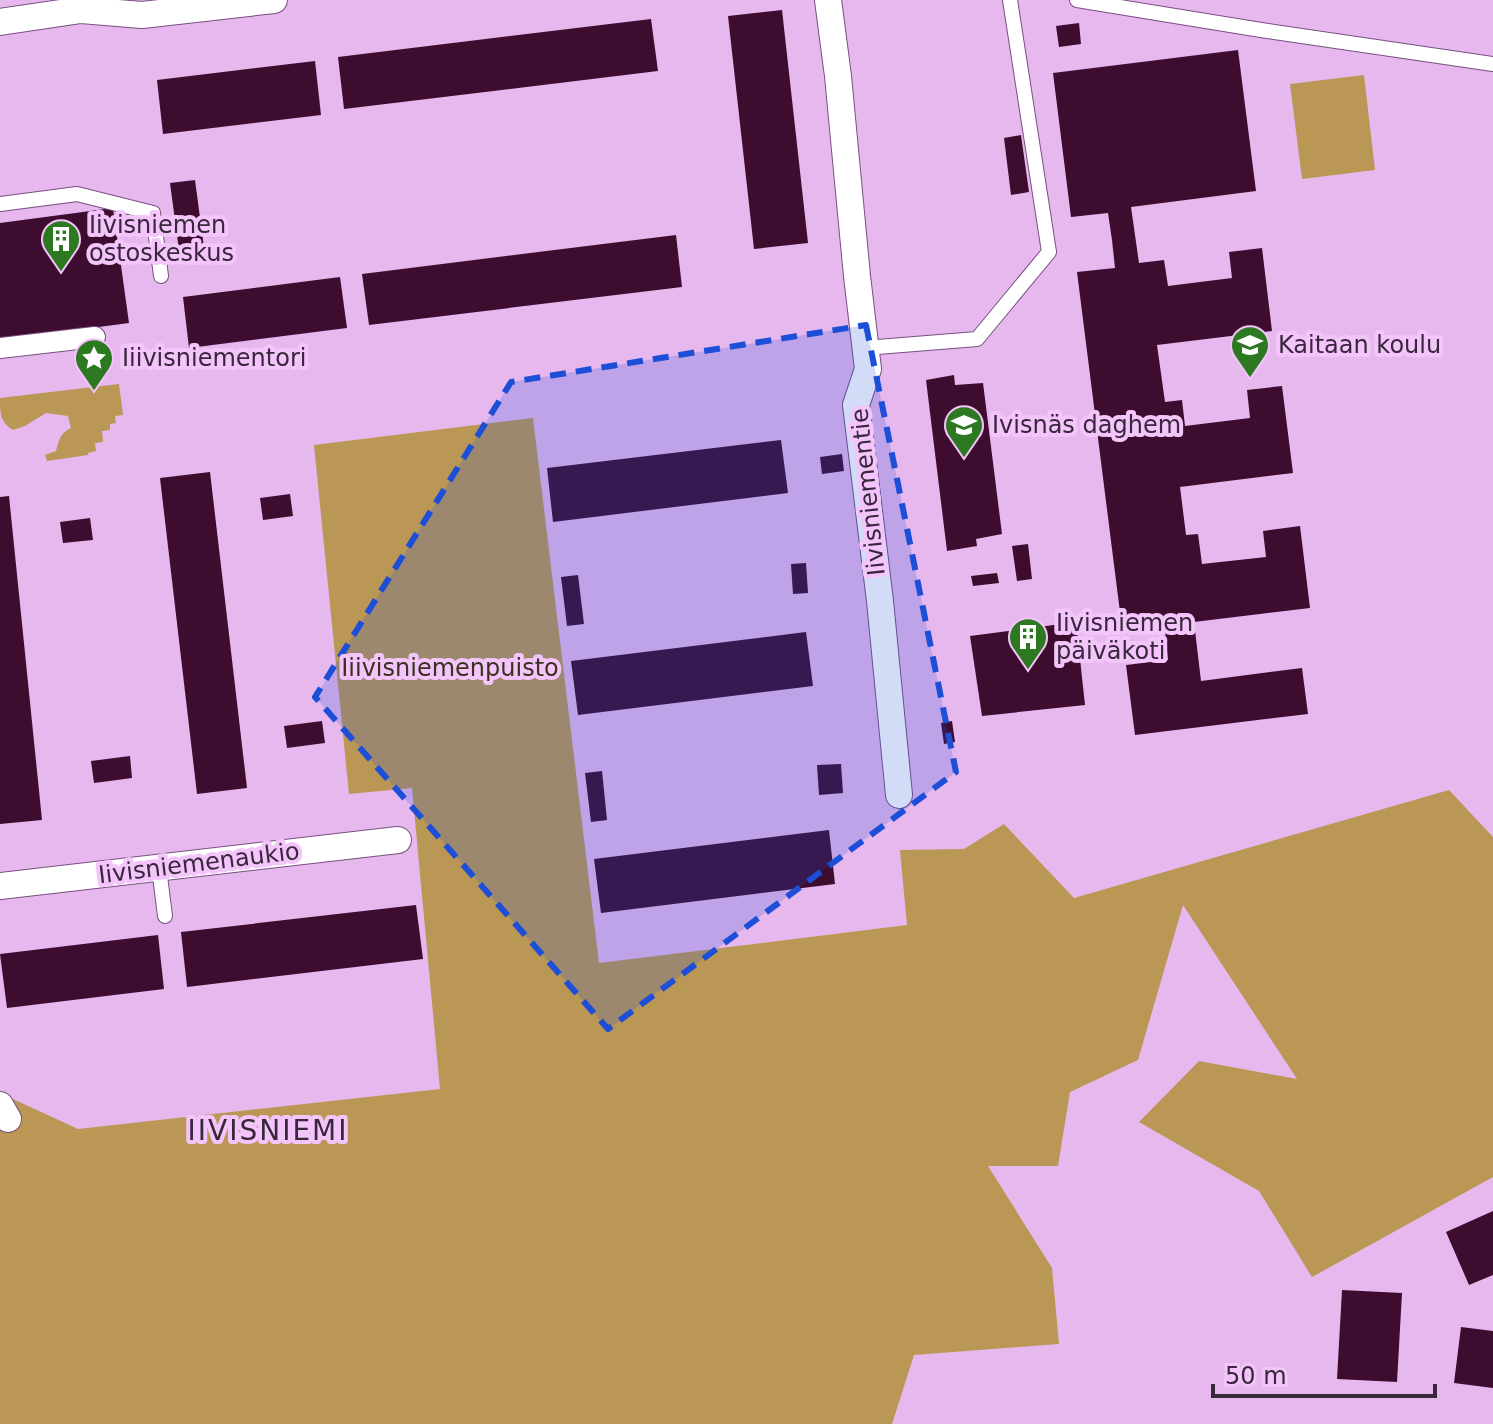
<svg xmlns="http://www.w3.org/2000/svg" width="1493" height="1424" font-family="'DejaVu Sans',sans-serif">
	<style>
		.green { fill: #bb9755 }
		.building { fill: #3d0c2f }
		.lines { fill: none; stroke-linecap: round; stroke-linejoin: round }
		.service-casing { stroke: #785080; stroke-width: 16 }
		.pedestrian-casing { stroke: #785080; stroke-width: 22 }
		.minor-casing { stroke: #785080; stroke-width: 28 }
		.service { stroke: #fff; stroke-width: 14 }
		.pedestrian { stroke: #fff; stroke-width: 20 }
		.minor { stroke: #fff; stroke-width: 26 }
		.marked { fill: #1d4ed8; fill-opacity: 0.2; stroke: #1d4ed8; stroke-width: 6; stroke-dasharray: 16 10; stroke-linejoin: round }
		.labels { text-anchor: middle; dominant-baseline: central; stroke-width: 8; stroke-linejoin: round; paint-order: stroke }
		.poi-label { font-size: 24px; fill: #39273c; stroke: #f3c5fb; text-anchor: start }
		.street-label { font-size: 24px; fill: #39273c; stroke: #f3c5fb }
		.park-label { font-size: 24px; fill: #3c311e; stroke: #f3c5fb }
		.quarter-label { font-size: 28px; letter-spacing: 2px; fill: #39273c; stroke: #f3c5fb }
	</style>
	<rect width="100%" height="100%" fill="#e6b8ee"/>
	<!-- green -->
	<g class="green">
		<path d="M1364,75l11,95 -73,9 -12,-95z"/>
		<path d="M119,384l4,31 -8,1 1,7 -6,1v6l-8,1 1,11 -8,1 1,8 -8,2v2l-41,6 -2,-6 11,-4c3,-11 4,-18 15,-23l-3,-12 -22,-3 -21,13 -12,4c-13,-8 -13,-17 -13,-32z"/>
		<path d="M533,418l66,545 308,-38 -7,-75 64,-1 40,-25 70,74 375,-108 44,47v340l-181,100 -53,-86 -120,-69 60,-61 98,18 -114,-174 -45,155 -68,32 -12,74h-70l64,102 7,76 -145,11 -22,69h-892v-331l78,36 362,-40 -28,-301 -63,6 -35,-349z"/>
	</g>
	<!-- building -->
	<g class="building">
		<path d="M782,10l26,233 -54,6 -26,-233z"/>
		<path d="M651,19l7,52 -314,38 -6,-52z"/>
		<path d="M1079,23l2,21 -22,3 -3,-21z"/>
		<path d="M1238,50l18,141 -125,16 8,56 25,-3 4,26 64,-8 -3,-26 33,-4 10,83 -115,14 8,57 17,-2 3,26 65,-8 -3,-28 35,-4 11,87 -113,14 6,48 12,-1 4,30 64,-7 -3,-26 37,-5 10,82 -116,14 7,59 101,-13 6,46 -173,21 -9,-70 42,-5 -4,-38 -42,6 -45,-356 38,-4 -3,-28 -4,-27 -37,4 -18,-144z"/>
		<path d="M315,61l6,54 -158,19 -6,-54z"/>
		<path d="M1021,135l8,57 -18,3 -7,-57z"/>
		<path d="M195,180l10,75 -25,3 -10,-75z"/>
		<path d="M113,208l16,115 -129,17v-117z"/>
		<path d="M676,235l6,52 -313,38 -7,-51z"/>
		<path d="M340,277l7,51 -158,20 -6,-51z"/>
		<path d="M954,375l1,10 28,-2 19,151 -26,5 1,7 -30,5 -21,-171z"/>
		<path d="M781,440l7,53 -235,29 -6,-54z"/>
		<path d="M842,454l2,17 -22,3 -2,-17z"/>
		<path d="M210,472l37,316 -50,6 -37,-316z"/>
		<path d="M290,494l3,22 -30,4 -3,-22z"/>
		<path d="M9,496l33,324 -42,4v-327z"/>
		<path d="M90,518l3,22 -30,3 -3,-21z"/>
		<path d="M1028,544l4,35 -15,2 -5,-35z"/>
		<path d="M806,563l2,30 -15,1 -2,-30z"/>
		<path d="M997,573l2,10 -26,3 -2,-10z"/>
		<path d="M578,575l6,49 -17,2 -6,-49z"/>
		<path d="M1076,622l9,83 -103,11 -12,-80z"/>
		<path d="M806,632l7,54 -235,29 -7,-54z"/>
		<path d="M322,721l3,22 -38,5 -3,-22z"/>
		<path d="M952,721l3,21 -11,2 -3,-21z"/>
		<path d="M130,756l2,22 -38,5 -3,-22z"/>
		<path d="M841,764l2,29 -24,2 -2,-30z"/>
		<path d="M602,771l5,49 -16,2 -6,-49z"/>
		<path d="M829,830l6,54 -234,29 -7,-54z"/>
		<path d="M416,905l7,54 -236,28 -6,-55z"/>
		<path d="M158,935l6,54 -157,19 -7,-54z"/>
		<path d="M1493,1211v64l-24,10 -23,-53z"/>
		<path d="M1342,1290l60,3 -5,89 -60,-3z"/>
		<path d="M1461,1327l32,4v57l-39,-5z"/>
	</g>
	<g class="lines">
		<defs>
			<g id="service">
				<path d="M1077,0l184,30 232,34"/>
				<path d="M0,204l77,-10 76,19 8,63"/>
				<path d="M865,348l112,-9 72,-87 -39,-252"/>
				<path d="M159,868l6,48"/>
			</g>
			<path id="pedestrian" d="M0,348l95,-11"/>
			<g id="minor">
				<path d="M828,0l10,76 19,200 11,93 -12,36 24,196 19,194"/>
				<path d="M0,22l81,-12 61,5 132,-15"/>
				<path d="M0,886l398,-46"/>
				<path d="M0,1105l8,14"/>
			</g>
		</defs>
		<!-- service casing -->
		<use href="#service" class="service-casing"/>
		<!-- pedestrian casing -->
		<use href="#pedestrian" class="pedestrian-casing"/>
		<!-- minor casing -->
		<use href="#minor" class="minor-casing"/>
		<!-- service -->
		<use href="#service" class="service"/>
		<!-- pedestrian -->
		<use href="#pedestrian" class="pedestrian"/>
		<!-- minor -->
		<use href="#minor" class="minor"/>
	</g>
	<!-- marked area -->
	<path class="marked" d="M866,325l90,447 -348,257 -293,-332 196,-315z"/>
	<!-- icons -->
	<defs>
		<symbol id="building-pin" viewBox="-11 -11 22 30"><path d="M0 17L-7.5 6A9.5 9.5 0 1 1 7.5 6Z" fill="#2c7921" stroke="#f3c5fb"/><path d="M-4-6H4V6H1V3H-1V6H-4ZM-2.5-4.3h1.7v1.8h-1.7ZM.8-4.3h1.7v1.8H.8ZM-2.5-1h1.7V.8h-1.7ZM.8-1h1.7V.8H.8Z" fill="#fff"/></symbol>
		<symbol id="school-pin" viewBox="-11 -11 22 30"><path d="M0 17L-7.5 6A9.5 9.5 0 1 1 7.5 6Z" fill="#2c7921" stroke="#f3c5fb"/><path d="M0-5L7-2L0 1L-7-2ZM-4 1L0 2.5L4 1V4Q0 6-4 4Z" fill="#fff"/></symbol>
		<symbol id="sight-pin" viewBox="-11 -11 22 30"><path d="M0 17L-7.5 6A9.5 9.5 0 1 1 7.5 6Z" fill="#2c7921" stroke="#f3c5fb"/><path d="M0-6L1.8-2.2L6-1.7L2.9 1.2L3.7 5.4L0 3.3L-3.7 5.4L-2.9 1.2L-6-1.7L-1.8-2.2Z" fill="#fff"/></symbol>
	</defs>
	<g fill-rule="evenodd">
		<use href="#building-pin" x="39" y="217" width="44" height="60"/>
		<use href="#school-pin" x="1228" y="323" width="44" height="60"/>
		<use href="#sight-pin" x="72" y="336" width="44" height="60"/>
		<use href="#school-pin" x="942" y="403" width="44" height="60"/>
		<use href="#building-pin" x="1006" y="615" width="44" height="60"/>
	</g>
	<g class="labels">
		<!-- poi labels -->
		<g class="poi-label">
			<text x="89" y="225">Iivisniemen<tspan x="89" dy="28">ostoskeskus</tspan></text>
			<text x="1278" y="345">Kaitaan koulu</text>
			<text x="122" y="358">Iiivisniementori</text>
			<text x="992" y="425">Ivisnäs daghem</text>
			<text x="1056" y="623">Iivisniemen<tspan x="1056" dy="28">päiväkoti</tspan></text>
		</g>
		<!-- street labels -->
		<g class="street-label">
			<text transform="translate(868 492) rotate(-96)">Iivisniementie</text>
			<text transform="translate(199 863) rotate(-7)">Iivisniemenaukio</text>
		</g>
		<!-- park labels -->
		<g class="park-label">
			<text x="450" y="668">Iiivisniemenpuisto</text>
		</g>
		<!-- quarter labels -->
		<g class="quarter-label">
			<text x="268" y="1130">IIVISNIEMI</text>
		</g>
	</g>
	<!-- scale -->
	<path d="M1213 1384v12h222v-12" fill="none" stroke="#39273c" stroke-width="4"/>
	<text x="1225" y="1384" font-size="24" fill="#39273c" stroke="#f3c5fb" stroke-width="6" paint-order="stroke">50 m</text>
</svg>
